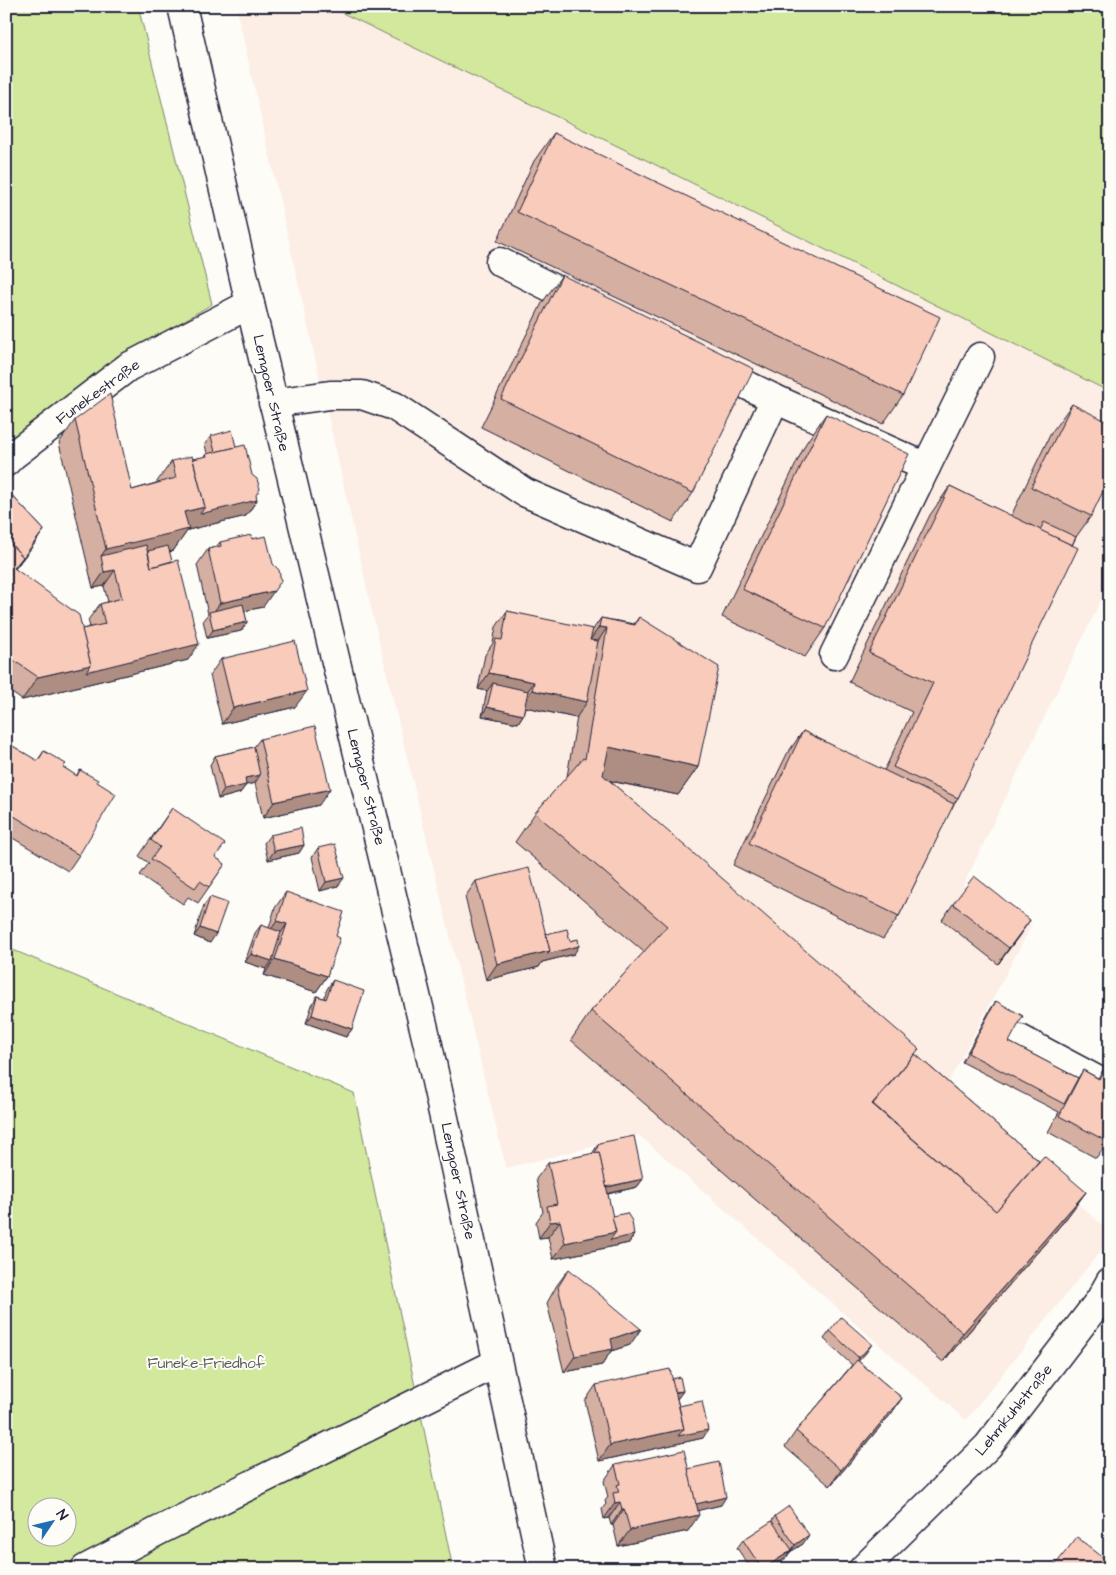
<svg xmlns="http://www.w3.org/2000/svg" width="1116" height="1575" font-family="'Architects Daughter',sans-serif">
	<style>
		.built { fill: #fcede5 }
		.green { fill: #d2e89d; stroke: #7a856c; fill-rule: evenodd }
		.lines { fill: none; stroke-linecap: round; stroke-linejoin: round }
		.minor-casing { stroke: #22223b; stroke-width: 31 }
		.minor { stroke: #fdfcf7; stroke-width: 28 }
		.wall { fill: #d5afa1; stroke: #22223b }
		.shaded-wall { fill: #ae8e83; stroke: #22223b }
		.building { fill: #f8cbbb; stroke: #22223b }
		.labels { text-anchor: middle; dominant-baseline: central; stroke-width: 4; stroke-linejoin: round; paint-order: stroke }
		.street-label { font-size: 15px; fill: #22223b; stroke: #fdfcf7 }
		.park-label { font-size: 15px; fill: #575d58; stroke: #fdfcf7 }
	</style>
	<rect width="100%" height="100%" fill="#fdfcf7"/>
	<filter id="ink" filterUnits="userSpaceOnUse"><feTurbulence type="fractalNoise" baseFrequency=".02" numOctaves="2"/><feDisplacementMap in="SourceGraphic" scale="10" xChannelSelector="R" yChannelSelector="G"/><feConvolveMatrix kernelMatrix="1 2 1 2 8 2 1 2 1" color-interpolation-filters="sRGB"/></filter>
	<g filter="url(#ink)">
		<!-- built -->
		<path class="built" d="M236,6h92l308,149 474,237v189l-147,305 68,40 -85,161 164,145v7l-144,181 -327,-285 -133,33 -132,-548z"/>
		<!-- green -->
		<g class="green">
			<path d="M6,6h132l74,298 -90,53 -116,85z"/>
			<path d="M328,6h782v386l-474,-237z"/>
			<path d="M6,947l348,146 99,476h-447zM38,1508h30v30h-30z"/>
		</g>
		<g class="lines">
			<defs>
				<g id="minor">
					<path d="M182,6l68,298 178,741 115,524"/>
					<path d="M500,262l86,43"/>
					<path d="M775,399l151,68 54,-110"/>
					<path d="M273,403l57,-8h32l32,11 130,86 173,75 78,-168 -61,-30"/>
					<path d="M6,462l6,-6 116,-89 122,-63"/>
					<path d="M834,655l92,-188"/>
					<path d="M1020,1039l90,48"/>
					<path d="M85,1569l75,-39 337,-167"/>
					<path d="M863,1569l125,-123 112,-146 10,-18"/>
				</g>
			</defs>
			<!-- minor casing -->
			<use href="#minor" class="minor-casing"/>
			<!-- minor -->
			<use href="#minor" class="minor"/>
		</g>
		<!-- wall -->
		<g class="wall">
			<path d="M554,133l349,262 -20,29 -386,-183 37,-80z"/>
			<path d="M562,275l131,218 -20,29 -192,-95 61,-124z"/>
			<path d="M1072,404l19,112 -15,21 -118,261 -5,7 -54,111 -16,23 -150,-74 54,-111 16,-23 81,40 28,-59 -63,-30 81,-167 20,-29 61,30 40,-83z"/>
			<path d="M826,414l-1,214 -20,29 -83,-40 84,-174z"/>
			<path d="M75,420l57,70 24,-7 16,-22 21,-2 11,-2 2,-3h1l-2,-10 6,-8 25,11 21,53 -11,16 -58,14 -15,21 -4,1 19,108 -166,40 -16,-11v-200l38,41 -29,39 67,60 8,-2 -2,-7 12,-16 8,-2 -4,-16 -11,2 -34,-145z"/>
			<path d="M220,542l43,65 -19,4 3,11 -6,9 -34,7 -4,-18 5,-6 -11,-49 11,-16 8,-2z"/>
			<path d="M507,611l85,20 9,-13 33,6 5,-7 59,150 -20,28 -68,-14 305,273 124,107 47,31 -21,28 -122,142 -372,-322 20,-29 53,-59 -129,-110 20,-29 32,-36 10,-60 -1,1 -51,-11 -2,8 -5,8 -36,-7 5,-25 -9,-2 7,-34 8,-12 3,-16z"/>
			<path d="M221,659l74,48 -73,17 -12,-49z"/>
			<path d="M260,739l59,66 -56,13 -8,-35 -9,2 -6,8 -22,6 -8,-34 5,-9 39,-9z"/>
			<path d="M6,742l31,19 7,-10 19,16 13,9 4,-6 17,12 -18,73 -11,16 -62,-37z"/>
			<path d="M172,808l43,49 10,7 -27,39 -10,-6 -5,7 -43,-29 9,-12 -10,-7z"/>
			<path d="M270,835l34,10 -5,8 -31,7 -4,-17z"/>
			<path d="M318,848l20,38 -18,5 -8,-34z"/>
			<path d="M476,881l70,53 28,20 -32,8 -3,5 -53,13 -21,-83z"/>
			<path d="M286,892l50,44 -9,40 -11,16 -52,-17 2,-6 -21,-7 10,-29 6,-8 8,3 6,-20z"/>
			<path d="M210,897v46l-16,-7 10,-31z"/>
			<path d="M953,904l77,16 -32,44 -56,-44z"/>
			<path d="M333,980l19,49 -6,8 -40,-14 6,-18 5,-9 7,2 3,-9z"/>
			<path d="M996,1001l13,41 69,36 5,-8 15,8 7,-11 3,75 -12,16 -48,-26 11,-20 -97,-50 28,-52z"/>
			<path d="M599,1143l44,36 -6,8 -29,7 4,22 17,27 -76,16 -5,-22 -9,1 -3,-16 7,-10 -7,-33 12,-16 44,-9z"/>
			<path d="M569,1269l61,76 -19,6 -9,14 -38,7 -17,-69 10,-18z"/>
			<path d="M830,1331l36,22 -8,8 44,37 -11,16 -61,72 -45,-39 11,-16 56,-66 -28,-26z"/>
			<path d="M672,1379l11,12 -6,8 2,7 24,32 -104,23 -14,-60 11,-16z"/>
			<path d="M615,1465l73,4 33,36 -23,5 -10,21 -70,15 -5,-21h-2l-2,-7 -5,1 -2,-10 4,-5 -1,-3 3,-4 -4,-16z"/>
			<path d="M775,1516l28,28 -13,8 -4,6 -16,11h-19l-14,-21 6,-8 28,-18z"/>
		</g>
		<!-- shaded-wall -->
		<g class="shaded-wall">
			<path d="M257,500l-11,16 -58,14 -15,21 -31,8 -41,-3 5,-7 78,-37 21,-5z"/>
			<path d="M44,530l-11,16 -27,34 8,-12z"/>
			<path d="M115,570l-11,16 -11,2 11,-16z"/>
			<path d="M274,591l-11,16 -53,11v-1l10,-14z"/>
			<path d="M247,622l-6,9 -34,7 6,-8z"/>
			<path d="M599,627l8,1 -20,29 -8,-1z"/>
			<path d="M199,644l-11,16 -166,40 16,-23 53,-12z"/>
			<path d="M489,673l45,9 -11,16 -30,-15 -6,8 -9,-2z"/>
			<path d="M532,690l55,12 -11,16 -55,-12z"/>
			<path d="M307,691l-12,16 -73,17 11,-16z"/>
			<path d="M487,707l36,8 -5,8 -36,-7z"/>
			<path d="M609,747l89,20 -20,28 -90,-19z"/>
			<path d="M260,775l-5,8 -9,2 -6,8 -22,6 6,-9 21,-12z"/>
			<path d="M330,789l-11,16 -56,13 11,-16z"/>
			<path d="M304,845l-5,8 -31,7 6,-9z"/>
			<path d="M344,878l-6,8 -18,5 6,-9z"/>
			<path d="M1030,920l-11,16 -21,28 11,-16z"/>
			<path d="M277,921l10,3 -11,16 -10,-4z"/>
			<path d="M200,928l16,6 -6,9 -16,-7z"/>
			<path d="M579,946l-5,8 -32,8 -3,5 -53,13 11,-16 53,-13z"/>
			<path d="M251,954l21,7 -6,8 -21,-7z"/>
			<path d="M275,959l52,17 -11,16 -52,-17z"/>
			<path d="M312,1015l40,14 -6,8 -40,-14z"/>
			<path d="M643,1179l-6,8 -44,10 6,-8z"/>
			<path d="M1086,1192l-21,28 -122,142 20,-29z"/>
			<path d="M560,1221l-12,16 -9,1 11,-16z"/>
			<path d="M616,1232l18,3 -5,8 -76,16 12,-16z"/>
			<path d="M641,1329l-11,16 -19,6 -9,14 -38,7 11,-16 36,-17z"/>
			<path d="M872,1344l-6,9 -12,13 5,-8z"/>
			<path d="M683,1391l-6,8 -8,-5z"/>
			<path d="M902,1398l-11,16 -61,72 11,-16z"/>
			<path d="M684,1429l24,1 -5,8 -104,23 11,-16z"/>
			<path d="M726,1497l-5,8 -37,9 6,-9z"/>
			<path d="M620,1502l-11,16 -5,1 11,-16z"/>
			<path d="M622,1509h2l-11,16h-2z"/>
			<path d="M699,1515l-11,16 -70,15 12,-16z"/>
			<path d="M809,1535l-6,9 -13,8 -4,6 -16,11h-7l28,-18 4,-6z"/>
		</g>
		<!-- building -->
		<g class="building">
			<path d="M554,133l386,184 -37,78 -386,-183z"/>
			<path d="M562,275l192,94 -61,124 -192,-94z"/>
			<path d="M110,394l22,96 44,-12 -4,-17 20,-5 13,51 -21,5 5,17 -83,20 -31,-129z"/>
			<path d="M1072,404l38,19v54l-19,39 -60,-29z"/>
			<path d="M826,414l83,40 -84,174 -83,-39z"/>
			<path d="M232,430l4,17 -21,5 -4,-16z"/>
			<path d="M245,445l7,30 5,4 3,10 -4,6 1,5 -57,14 5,-7 -12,-48 14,-3 -1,-2z"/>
			<path d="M950,486l128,62 -120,250 -65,-31 40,-84 -64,-30z"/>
			<path d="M6,489l38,41 -26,34 5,-7 -17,-18z"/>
			<path d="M1044,522l32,15 -4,8 -32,-15z"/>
			<path d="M251,535l1,4 14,-3 7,28 6,6 2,11 -7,10 -54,12 -12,-54 13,-3 -1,-4z"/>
			<path d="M6,539l17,18 -9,11 65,47 12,50 -53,12 -32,-22z"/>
			<path d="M146,545l5,22 27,-7 21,84 -113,28 5,-7 -9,-36 23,-5 -5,-20 22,-6 -7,-28 -11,2 -3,-16z"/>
			<path d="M168,546l4,15 -21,6 -3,-16z"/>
			<path d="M243,604l4,18 -34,8 -4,-18z"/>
			<path d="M507,611l86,18 -3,11 8,1 -11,61 -55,-12 2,-8 -45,-9 7,-34 6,1z"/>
			<path d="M639,617l80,50 -21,100 -89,-20 -6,28 316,274 -47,55 124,107 48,-55 42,36 -123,141 -372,-322 76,-85 -132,-113 48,-55 2,1 22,-131 -8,-1 2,-9 34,7z"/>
			<path d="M295,641l12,50 -74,17 -12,-49z"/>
			<path d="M493,683l35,8 -5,24 -36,-8z"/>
			<path d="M315,726l15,63 -56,13 -14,-63z"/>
			<path d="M803,731l151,73 -55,112 -150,-73z"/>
			<path d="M6,742l32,19 6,-10 22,13 -3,3 14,9 3,-6 18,10 -1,2 19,12 -37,61 -70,-42 -3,5z"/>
			<path d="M254,747l6,28 -15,3 1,7 -22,5 -9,-34z"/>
			<path d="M172,808l53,36 -10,13 10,7 -16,23 -9,-6 -5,7 -44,-29 9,-12 -9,-7z"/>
			<path d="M301,828l3,17 -30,6 -4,-16z"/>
			<path d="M335,844l9,34 -18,4 -8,-34z"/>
			<path d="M529,868l21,83 -53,13 -21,-83z"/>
			<path d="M974,876l56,44 -21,28 -56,-44z"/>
			<path d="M286,892l58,20 -8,24 4,2 -13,38 -52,-17 12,-35 -10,-3z"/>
			<path d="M210,897l17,6 -11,31 -16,-6z"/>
			<path d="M261,925l20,7 -9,29 -21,-7z"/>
			<path d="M567,929l3,12 8,-2 1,7 -32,8 3,-3 -4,-17z"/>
			<path d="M333,980l31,11 -12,38 -40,-14 5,-19 9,3z"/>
			<path d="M996,1001l27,15 -14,26 69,36 -14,26 -96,-51z"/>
			<path d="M915,1054l124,107 -43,50 -123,-107z"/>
			<path d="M1105,1067l5,3v67l-2,5 -49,-26 24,-46 16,9z"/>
			<path d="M634,1136l9,43 -37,8 -7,-35 -4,1 4,-10z"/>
			<path d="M599,1152l17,80 -51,11 -5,-22 -10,1 -3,-16 10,-2 -9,-41z"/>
			<path d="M627,1213l5,8 2,14 -24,5 6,-8 -4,-16z"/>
			<path d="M569,1269l72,60 -30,10 2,10 -38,7 -17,-69z"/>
			<path d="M841,1317l31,27 -13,14 -29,-27z"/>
			<path d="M857,1360l45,38 -61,72 -45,-39z"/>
			<path d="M670,1369l14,60 -74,16 -14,-60z"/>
			<path d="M680,1377l3,14 -8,1 -3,-13z"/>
			<path d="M702,1401l6,29 -30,6 6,-7 -5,-23z"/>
			<path d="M684,1450l15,65 -69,15 -6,-21h-2l-2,-7 -5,1 -2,-10 6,-1 -2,-7 3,-1 -5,-19z"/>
			<path d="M719,1462l7,35 -30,7 -8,-35z"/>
			<path d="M789,1506l20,29 -14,10 -20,-29z"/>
			<path d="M772,1521l20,29 -29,19h-1l-19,-29z"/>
			<path d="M1077,1537l33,26v6h-58z"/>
		</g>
	</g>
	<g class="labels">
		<!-- street labels -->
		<g class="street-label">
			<text transform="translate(98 392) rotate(-36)">Funekestraße</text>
			<text transform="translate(271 393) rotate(77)">Lemgoer Straße</text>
			<text transform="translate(366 787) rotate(76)">Lemgoer Straße</text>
			<text transform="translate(458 1181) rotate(78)">Lemgoer Straße</text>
			<text transform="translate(1014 1410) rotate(-51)">Lehmkuhlstraße</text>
		</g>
		<!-- park labels -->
		<g class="park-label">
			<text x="206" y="1363">Funeke-Friedhof</text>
		</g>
	</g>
	<!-- margin -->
	<rect width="1116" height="1575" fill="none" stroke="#fdfcf7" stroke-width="25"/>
	<rect x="12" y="12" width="1091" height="1550" fill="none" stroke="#22223b" stroke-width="2" filter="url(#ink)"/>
	<!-- north arrow -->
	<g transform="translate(52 1522) rotate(55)"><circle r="24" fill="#fdfcf7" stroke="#a5a5ac"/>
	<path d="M0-4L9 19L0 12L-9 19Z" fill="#1f6fb2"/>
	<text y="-8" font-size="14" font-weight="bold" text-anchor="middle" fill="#22223b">N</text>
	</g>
</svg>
